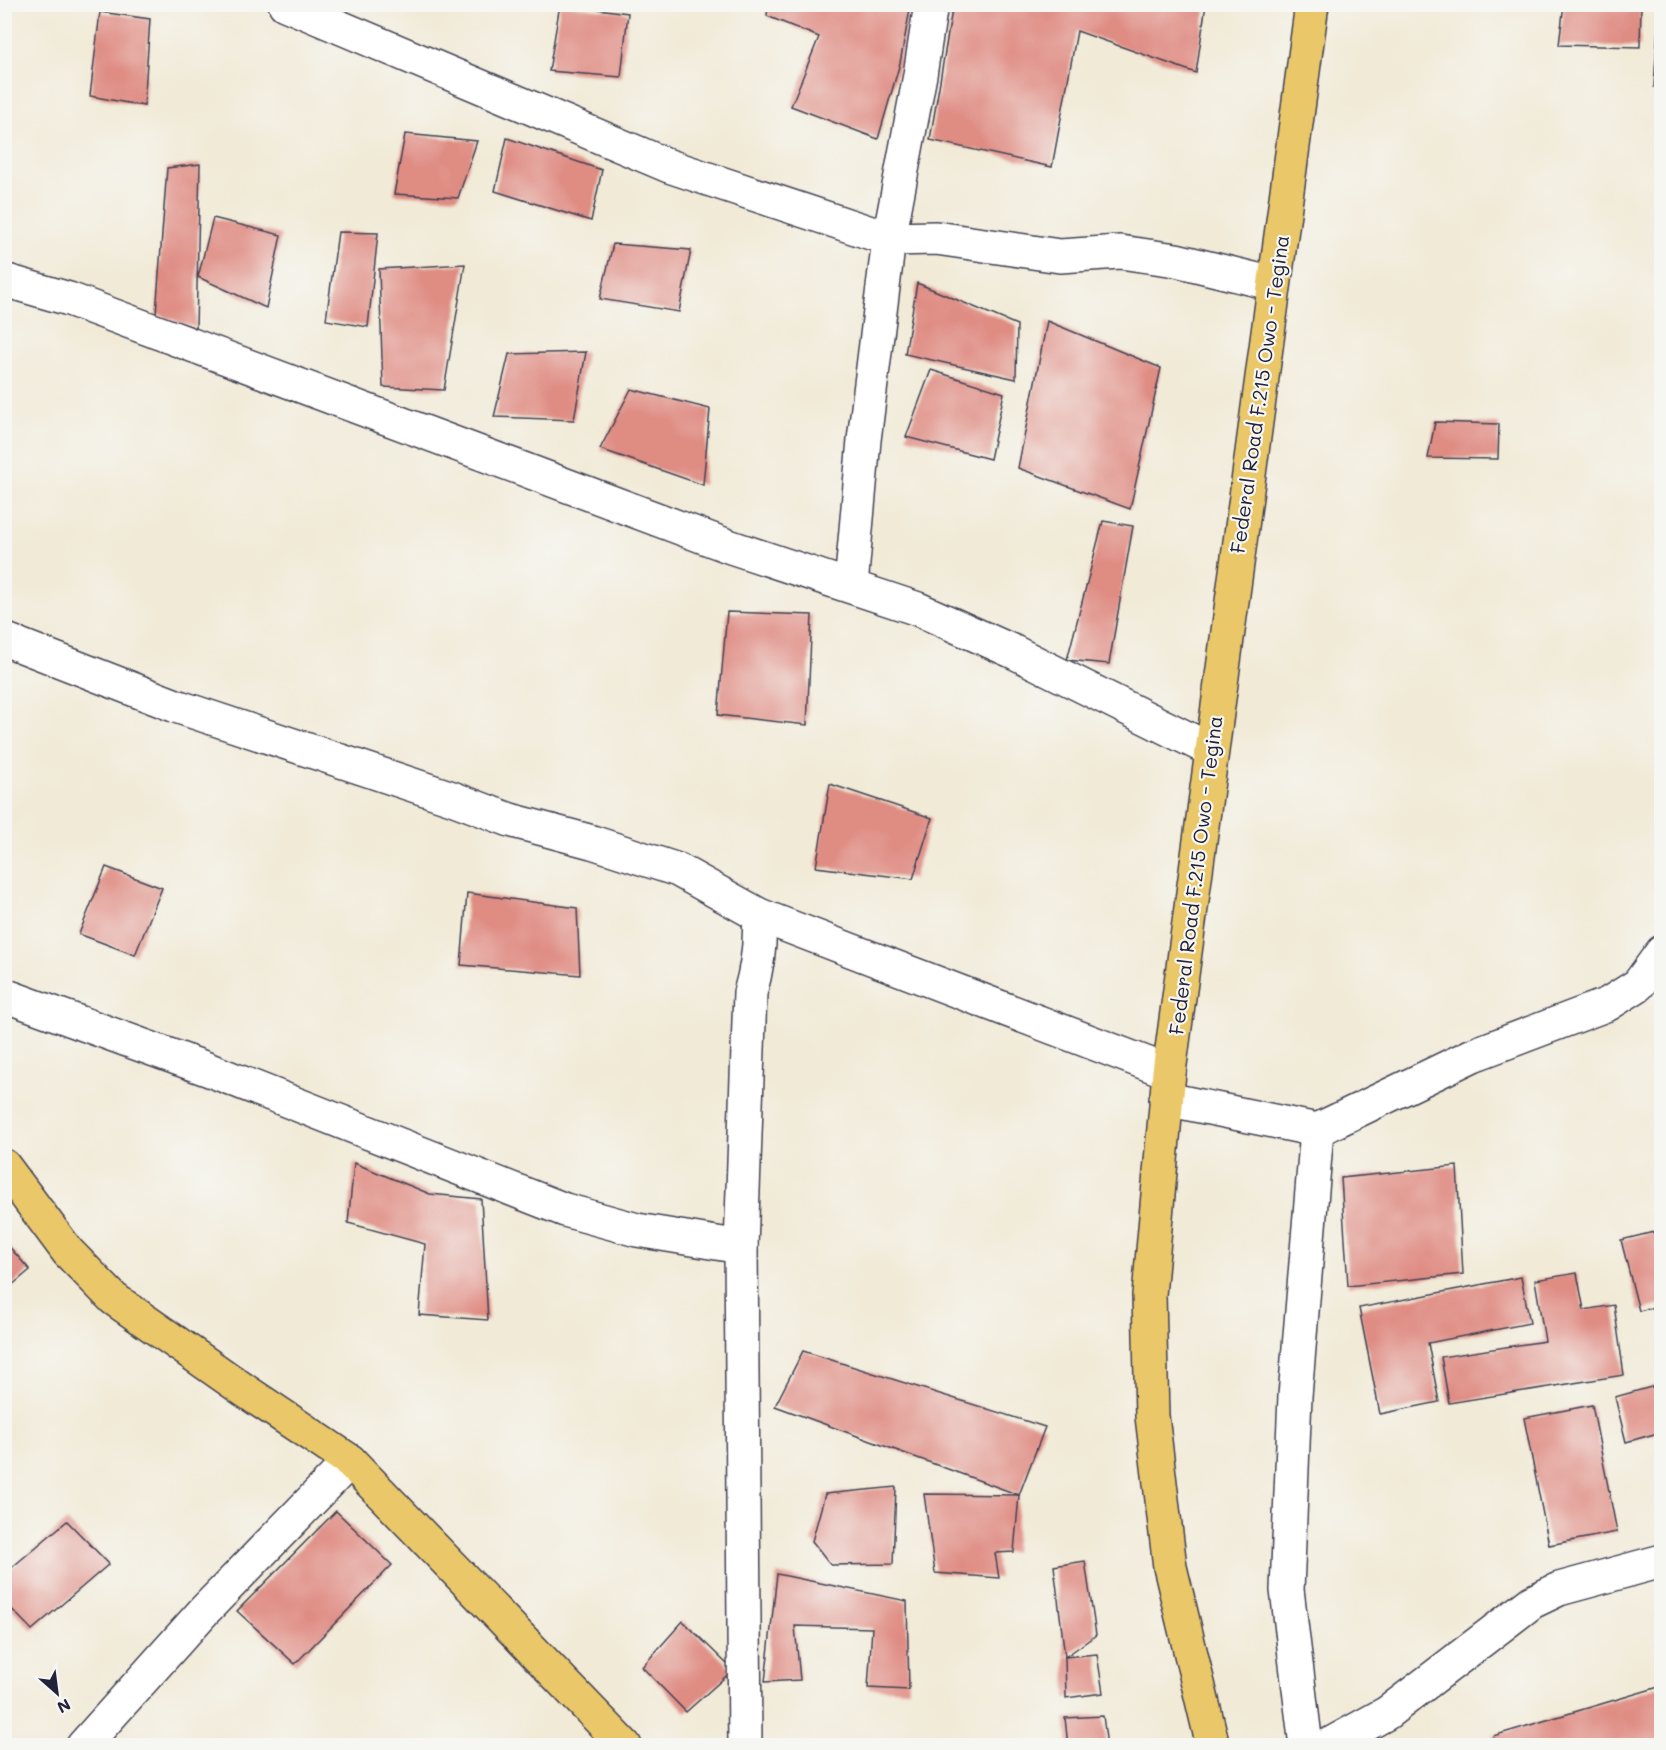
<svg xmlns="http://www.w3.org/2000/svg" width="1666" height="1750" font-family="Mali,sans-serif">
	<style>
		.building { fill: #df8c83 }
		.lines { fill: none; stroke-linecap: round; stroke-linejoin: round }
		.minor-casing { stroke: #414052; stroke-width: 36 }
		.major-casing { stroke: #414052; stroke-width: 36 }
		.minor { stroke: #fff; stroke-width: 33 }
		.major { stroke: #eac769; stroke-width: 33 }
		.labels { text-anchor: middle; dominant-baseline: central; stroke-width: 4.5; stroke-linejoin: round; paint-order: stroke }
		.street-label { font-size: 20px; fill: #22223b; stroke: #f6f6f2 }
	</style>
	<rect width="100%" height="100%" fill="#f6f6f2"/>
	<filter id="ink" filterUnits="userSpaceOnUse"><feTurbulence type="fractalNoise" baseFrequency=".0167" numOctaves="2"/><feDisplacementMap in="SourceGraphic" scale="12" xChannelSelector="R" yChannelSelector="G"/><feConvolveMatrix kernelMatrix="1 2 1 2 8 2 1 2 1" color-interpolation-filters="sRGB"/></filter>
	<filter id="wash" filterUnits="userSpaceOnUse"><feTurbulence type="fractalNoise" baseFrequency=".008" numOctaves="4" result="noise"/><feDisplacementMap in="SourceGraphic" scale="24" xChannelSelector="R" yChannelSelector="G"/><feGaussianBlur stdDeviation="1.35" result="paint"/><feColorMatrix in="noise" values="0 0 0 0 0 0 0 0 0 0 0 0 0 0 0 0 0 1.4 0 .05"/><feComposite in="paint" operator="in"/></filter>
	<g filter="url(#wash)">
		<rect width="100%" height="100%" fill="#f1ead7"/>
		<g id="blocks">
			<!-- building -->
			<g class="building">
				<path d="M560,4l68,9 -7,64 -72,-6z"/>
				<path d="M768,4h143l-11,59 -22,76 -87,-33 28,-69 -52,-21z"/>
				<path d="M953,4h253l-10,69 -119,-42 -25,136 -122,-27z"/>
				<path d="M1564,4h77l-1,43 -81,-2z"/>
				<path d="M1659,11h3v75l-8,1z"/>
				<path d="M100,12l50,7 -6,87 -54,-10z"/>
				<path d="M405,134l72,7 -19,57 -64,-4z"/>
				<path d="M507,138l95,32 -11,51 -96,-30z"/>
				<path d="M200,164l-4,164 -40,-14 11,-146z"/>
				<path d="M213,218l68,17 -15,73 -68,-31z"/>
				<path d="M338,232l40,1 -10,94 -42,-7z"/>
				<path d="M613,244l78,6 -12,62 -79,-13z"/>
				<path d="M465,264l-21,126 -61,-3 -4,-118z"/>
				<path d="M917,283l100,42 -1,54 -111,-25z"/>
				<path d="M1047,321l114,47 -31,141 -112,-41z"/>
				<path d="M586,352l-12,68 -80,-3 15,-63z"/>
				<path d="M931,370l73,23 -14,66 -84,-22z"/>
				<path d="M631,389l79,20 -7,76 -103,-36z"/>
				<path d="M1435,422l64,2 -1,35 -70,-1z"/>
				<path d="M1103,521l30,5 -24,138 -42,-4z"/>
				<path d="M727,612l85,3 -5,110 -89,-10z"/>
				<path d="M830,784l102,34 -19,61 -97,-12z"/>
				<path d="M106,867l56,21 -27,67 -56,-21z"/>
				<path d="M467,893l110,15 3,67 -119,-10z"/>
				<path d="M354,1163l76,31 51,5 7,121 -69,-5 6,-71 -77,-21z"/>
				<path d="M1457,1166l6,108 -115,12 -7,-108z"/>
				<path d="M1662,1230v75l-23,6 -18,-71z"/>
				<path d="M4,1241l26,29 -26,22z"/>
				<path d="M1577,1273l7,37 30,-5 10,70 -175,28 -8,-46 104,-16 -10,-61z"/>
				<path d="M1521,1277l9,46 -102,20 11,59 -59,12 -21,-106z"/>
				<path d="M803,1351l242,76 -26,68 -244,-89z"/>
				<path d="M1662,1384v57l-4,-8 -32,9 -11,-45z"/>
				<path d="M1592,1405l25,127 -68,13 -25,-127z"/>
				<path d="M896,1487l-3,77 -62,1 -19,-24 13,-47z"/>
				<path d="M924,1494l95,1 -5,57 -19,1 4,25 -64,-5z"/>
				<path d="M336,1511l56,54 -97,99 -58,-53z"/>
				<path d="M67,1521l42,43 -77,66 -28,-29v-27z"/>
				<path d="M1085,1561l11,74 -31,22 -11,-91z"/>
				<path d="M777,1574l130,27 2,89 -41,-2 4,-60 -77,-2 5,54 -35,2z"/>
				<path d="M683,1621l50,49 -47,42 -44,-45z"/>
				<path d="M1097,1654l6,39 -37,5 -1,-41z"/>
				<path d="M1662,1686v60h-166l-3,-10z"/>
				<path d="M1103,1716l4,30h-39l-3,-28z"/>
			</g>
		</g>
	</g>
	<g filter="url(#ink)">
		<use href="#blocks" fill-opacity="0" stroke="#414052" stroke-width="1.5"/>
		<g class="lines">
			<defs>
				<g id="minor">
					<path d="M285,4l384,162 220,73 47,-1 124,18 60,-4 56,8 98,24"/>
					<path d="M4,280l65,19 662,248 187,62 96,43 197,98"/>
					<path d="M851,586l13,-146 25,-201 31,-164 11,-71"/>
					<path d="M4,639l172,67 276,92 58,22 82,22 86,28 81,45 410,157"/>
					<path d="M4,995l203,74 358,141 72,20 104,17 9,-254c8,-27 11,-50 9,-78"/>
					<path d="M1166,1099l151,31 -22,266 -8,194 19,156"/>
					<path d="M1317,1130l156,-75 135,-51 30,-19 24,-33"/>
					<path d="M741,1247l4,499"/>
					<path d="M83,1746l121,-135 146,-150"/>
					<path d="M1327,1746l60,-33 145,-111 27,-13 103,-28"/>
				</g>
				<g id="major">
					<path d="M4,1166l64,86 46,47 130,91 106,71 275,285"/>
					<path d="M1213,1746l-43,-179 -18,-151 -3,-121 20,-223 143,-1068"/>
				</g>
			</defs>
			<!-- minor casing -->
			<use href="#minor" class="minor-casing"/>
			<!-- major casing -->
			<use href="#major" class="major-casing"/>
			<!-- minor -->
			<use href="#minor" class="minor"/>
			<!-- major -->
			<use href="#major" class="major"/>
		</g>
	</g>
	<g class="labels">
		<!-- street labels -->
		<g class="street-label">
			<text transform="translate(1259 394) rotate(-82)">Federal Road F.215 Owo - Tegina</text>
			<text transform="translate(1195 875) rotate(-83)">Federal Road F.215 Owo - Tegina</text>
		</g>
	</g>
	<!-- margin -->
	<rect width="1666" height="1750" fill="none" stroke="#f6f6f2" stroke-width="24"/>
	<!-- north arrow -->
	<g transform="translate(57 1693) rotate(152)" stroke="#f6f6f2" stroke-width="4.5" paint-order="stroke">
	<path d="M0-4.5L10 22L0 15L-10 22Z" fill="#22223b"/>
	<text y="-9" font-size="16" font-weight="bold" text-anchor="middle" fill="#22223b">N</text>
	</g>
</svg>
